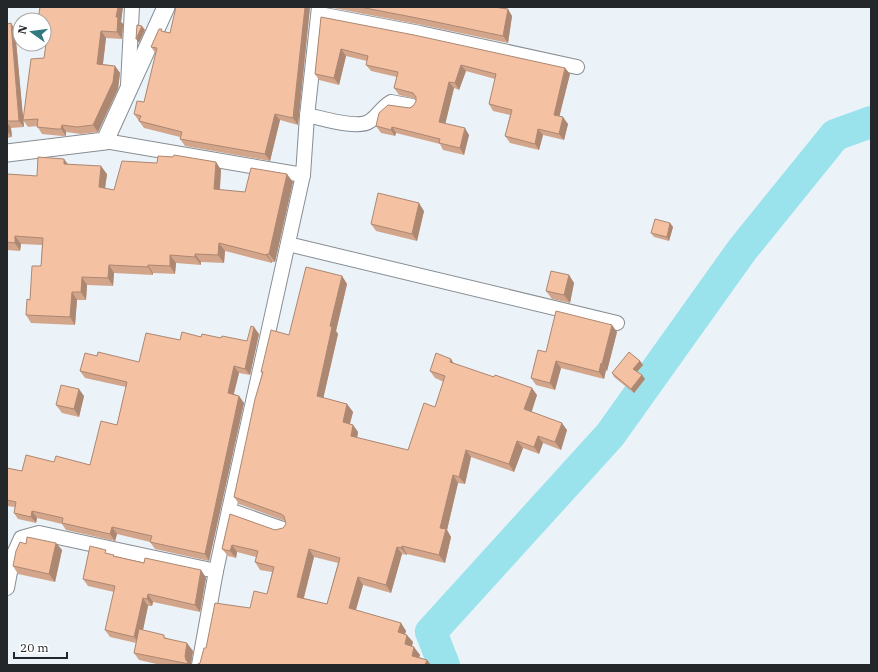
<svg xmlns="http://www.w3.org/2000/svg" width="878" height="672" font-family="'IBM Plex Serif',serif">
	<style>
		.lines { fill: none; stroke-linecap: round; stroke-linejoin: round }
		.river { stroke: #9ae3ed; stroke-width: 32 }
		.minor-casing { stroke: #878e94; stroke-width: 16 }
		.tertiary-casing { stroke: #878e94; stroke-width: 19 }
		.minor { stroke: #fff; stroke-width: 14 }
		.tertiary { stroke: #fff; stroke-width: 17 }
		.wall { fill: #d3a68c; fill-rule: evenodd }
		.shaded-wall { fill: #ac8772 }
		.building { fill: #f5c1a3; stroke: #ac8772; fill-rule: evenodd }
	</style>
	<rect width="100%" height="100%" fill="#ebf3f9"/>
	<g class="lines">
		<!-- river -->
		<path class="river" d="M444,665l-13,-33 179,-197 132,-185 93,-115 36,-13"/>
		<defs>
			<g id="minor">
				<path d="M319,14l101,19 157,34"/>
				<path d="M128,85l4,-78"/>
				<path d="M307,115c15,3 51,15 63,6 8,-5 12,-14 21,-19l21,4"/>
				<path d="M105,141l198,34"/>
				<path d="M288,244l329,79"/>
				<path d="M283,529l-54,-19 74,-335 4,-59 12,-109"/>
				<path d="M7,588l6,-32 8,-18 18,-5 177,38"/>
				<path d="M199,665l17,-94 13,-61"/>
			</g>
			<path id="tertiary" d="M7,153l98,-12 61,-134"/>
		</defs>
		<!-- minor casing -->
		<use href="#minor" class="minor-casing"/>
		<!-- tertiary casing -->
		<use href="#tertiary" class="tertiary-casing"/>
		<!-- minor -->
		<use href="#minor" class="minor"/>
		<!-- tertiary -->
		<use href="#tertiary" class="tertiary"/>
	</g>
	<!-- wall -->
	<g class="wall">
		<path d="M40,7h83l-2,15 2,2 -1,15 -16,-1 -3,26 12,2 5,7 -2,16 -20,43 -17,2 -15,-2v4h-4l-20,-2 -5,-8 -9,1 -5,-7 1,7 -13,1 1,9 -5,1v-114l4,-1 4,7 8,89 21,-61 4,-29 -4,-1v-8z"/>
		<path d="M310,7l-12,118 -18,-5 -10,41 -85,-15 -5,-7v-2l-36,-9 -10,-14 10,-12 12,-48 -5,-7 12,-16 7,2z"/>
		<path d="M328,7h171l-1,1 14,8 -4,27 -86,-18z"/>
		<path d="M321,17l244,51 5,6 -11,42 9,8 -4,16 -21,-5 -4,15 -29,-7 -5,-7 5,-21 -17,-4 -4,-7 6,-25 -29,-8 -7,19 -5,-2 -9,36 24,11 -5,20 -21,-5 -3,-6 -44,-11 -1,3 -14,-3 -5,-7 38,-21 2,-4v-2l-17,-4 -5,-7 3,-11 -26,-6 -5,-6 1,-4 -21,-5 -7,29 -20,-5 -4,-6z"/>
		<path d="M64,159l4,6 39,9 -2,15 9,1 43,-27 59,-1 5,8 -1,20 25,2 48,-10 -18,80h-3v1l-47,-12 -1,12 -23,-1v3l-25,-2 -1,11 -22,-1v2l-39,-2 -1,13 -26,-1 -1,15h-9l-2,25 -44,-2 -5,-8 15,-49 1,-21 -21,-1 -1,7 -13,-1v-76l30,2z"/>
		<path d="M424,211l-7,30 -41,-10 -5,-7z"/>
		<path d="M670,223l3,4 -4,14 -15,-4 -3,-4z"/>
		<path d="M569,275l5,8 -4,20 -18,-4 -6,-8z"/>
		<path d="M342,276l5,8 -11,47 2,3 -15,64 24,6 6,8 -3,12 3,1 5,7 -1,6 51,12 27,-43 9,-25 -9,-4 -5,-7 24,-7 83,31 -6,17 36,18 -6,20 -18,-7 -4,11 -16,-6 -9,24 -43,-15 -6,27 -7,-1 -11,47 4,7 -6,26 -38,-9v1l-5,-1 -11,39 -28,-8 -7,25 45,13 5,8 -1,3 8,8 -1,4 8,9 -1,2 8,3 4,5h-235l4,-2 6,-15 44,-40 17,-14 5,-22 -12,-2 -5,-8 1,-5 -19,-5 -1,6 -8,-2 -6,-7 8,-35 45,16 8,-2 3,-4 -1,-3 -46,-17 -5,-7 28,-124 -1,-1 28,-37zM314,557l24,6 -11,41 -23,-6z"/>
		<path d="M617,332l-10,39 -1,-1 -2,9 -43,-11 -6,22 -19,-5 -5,-7 15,-26z"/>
		<path d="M259,334l-9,41 -11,-2 -5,21 5,2 5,7 -35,158 -54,-12 -5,-7 -33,-8 -2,7 -49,-11 -4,-6 -25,-6 -1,5 -18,-4 -4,-6 1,-6 -8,-1v-38l15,3 32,-9 36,3 27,-40 9,-38 -41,-9 -5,-7 17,-15 42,6 41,-22 21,-3 46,4z"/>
		<path d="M640,361l3,4 -6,7 5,3 3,4 -11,14 -20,-16 -2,-4z"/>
		<path d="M84,396l-5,21 -17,-4 -6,-8z"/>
		<path d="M56,543l6,7 -7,32 -37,-8 -5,-8 13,-22z"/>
		<path d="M109,554l6,2 29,7 57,7 5,8 -6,34 -47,-10 -1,4h-4l-5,24 24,8 26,13 -2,14h-30l-22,-5 -5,-7 2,-10 -26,-6 -5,-7 9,-38 -26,-6 -5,-7z"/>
	</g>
	<!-- shaded-wall -->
	<g class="shaded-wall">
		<path d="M118,7h5l-2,15 2,2 -1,15 -5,-7 -1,-15z"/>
		<path d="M305,7h5l-12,118 -5,-7z"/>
		<path d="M508,9l4,7 -4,27 -5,-7z"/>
		<path d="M11,23l4,7 9,97 -5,-6z"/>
		<path d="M142,26l3,4 -6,13 -3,-4z"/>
		<path d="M101,31l5,7 -4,33 -5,-7z"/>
		<path d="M341,49l5,7 -7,29 -5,-7z"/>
		<path d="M461,65l5,6 -7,19 -4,-7z"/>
		<path d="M115,66l5,7 -2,16 -20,43 -5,-7z"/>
		<path d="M565,68l5,6 -12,48 -4,-7z"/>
		<path d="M449,82l5,6 -10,41 -5,-7z"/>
		<path d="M275,114l5,6 -10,41 -5,-7z"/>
		<path d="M563,117l5,7 -4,16 -5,-6z"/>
		<path d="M7,122l4,6 1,9 -5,-6z"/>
		<path d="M62,125l4,7v4l-5,-7z"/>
		<path d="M392,127l4,6 -1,3 -4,-6z"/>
		<path d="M465,128l4,7 -5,20 -4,-7z"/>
		<path d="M538,129l5,6 -4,15 -4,-6z"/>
		<path d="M64,159l6,8 -6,-3z"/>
		<path d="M216,162l5,8 -2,27 -5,-8z"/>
		<path d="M101,166l6,8 -3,21 -5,-8z"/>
		<path d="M287,174l6,8 -18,80 -6,-8z"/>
		<path d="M419,203l5,8 -7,30 -5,-7z"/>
		<path d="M670,223l3,4 -4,14 -2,-4z"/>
		<path d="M15,236l6,8 -1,7 -5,-8z"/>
		<path d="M219,243l6,8 -1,12 -6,-8z"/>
		<path d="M195,254l6,8v3l-6,-8z"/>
		<path d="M267,254l5,8v1l-6,-8z"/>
		<path d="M170,255l6,8 -1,11 -5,-8z"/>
		<path d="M109,265l5,8 -1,13 -5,-8z"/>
		<path d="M148,265l5,8v2l-5,-8z"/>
		<path d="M569,275l5,8 -4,20 -6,-8z"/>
		<path d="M342,276l5,8 -11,47 2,3 -16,70 -5,-8 13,-70z"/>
		<path d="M82,277l5,8 -1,15 -5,-8z"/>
		<path d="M72,292l5,8 -2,25 -5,-8z"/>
		<path d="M612,325l5,7 -10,39 -5,-7z"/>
		<path d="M254,327l5,7 -9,41 -5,-6z"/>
		<path d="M451,359l5,8 -6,-5z"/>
		<path d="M556,361l5,7 -6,22 -5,-7z"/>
		<path d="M640,361l3,4 -7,8 -3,-4z"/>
		<path d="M601,363l5,7 -2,9 -5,-7z"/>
		<path d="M234,366l5,7 -7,27 -4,-7z"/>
		<path d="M642,375l3,4 -11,14 -3,-4z"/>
		<path d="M532,388l5,7 -7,22 -6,-8z"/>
		<path d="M79,389l5,7 -5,21 -5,-8z"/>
		<path d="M239,396l5,7 -35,158 -4,-7z"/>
		<path d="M347,404l6,8 -5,18 -5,-8z"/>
		<path d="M562,423l5,7 -6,20 -6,-8z"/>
		<path d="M353,425l5,7 -2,12 -5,-8z"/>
		<path d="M538,436l5,7 -4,11 -5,-7z"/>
		<path d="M517,441l6,7 -9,24 -5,-8z"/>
		<path d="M466,450l5,7 -6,27 -6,-7z"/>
		<path d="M453,475l5,8 -11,47 4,7 -6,26 -6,-8 1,-27z"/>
		<path d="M32,511l5,7 -1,5 -5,-6z"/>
		<path d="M112,527l5,7 -2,7 -5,-7z"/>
		<path d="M56,543l6,7 -7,32 -6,-8z"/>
		<path d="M232,545l5,7 -1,6 -6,-7z"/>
		<path d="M402,546l5,8v1l-6,-7z"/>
		<path d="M397,547l5,7 -11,39 -5,-8z"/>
		<path d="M309,549l5,8 -12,47 -5,-7z"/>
		<path d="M201,570l5,8 -6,34 -5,-7z"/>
		<path d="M358,577l5,8 -9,31 -5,-8z"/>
		<path d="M148,594l5,8 -1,4 -5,-7z"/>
		<path d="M143,598l5,8 -8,38 -6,-7z"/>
		<path d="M401,623l5,8 -3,9 -5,-8z"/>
		<path d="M407,635l6,7 -3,10 -5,-8z"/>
		<path d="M187,643l6,8 -2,14h-2l-3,-5 -1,-4z"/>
		<path d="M414,647l6,8 -3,8 -5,-7z"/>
		<path d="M427,660l4,5h-6z"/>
	</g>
	<!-- building -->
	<g class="building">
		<path d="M40,7h78l-2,10h2l-1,15 -16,-1 -4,33 18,2 -2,16 -20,43 -16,2 -15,-2 -1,4h-4l-20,-2 1,-8 -15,1 8,-61 13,-1 5,-35 -5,-1v-2h-6z"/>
		<path d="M176,7h129l-12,111 -18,-4 -10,40 -85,-15 2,-7 -43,-11 2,-5 -7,-2 3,-13 7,1 13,-54 -6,-1 8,-18h3l-1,2 9,2z"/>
		<path d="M360,7h133l15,2 -5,27 -86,-18z"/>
		<path d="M321,17l93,18 151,33 -11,47 9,2 -4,17 -21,-5 -3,15 -30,-8 7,-26 -23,-6 7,-30 -35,-9 -6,18 -6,-1 -10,40 26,6 -5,20 -21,-5 1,-4 -48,-12 -1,3 -15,-4 3,-13 9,-8 22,3 4,-3 2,-4v-4l-3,-4 -19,-5 4,-16 -32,-7 2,-9 -27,-7 -7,29 -19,-4z"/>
		<path d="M11,23l8,98h-12v-97z"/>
		<path d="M137,25l5,1 -6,13z"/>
		<path d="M174,155l42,7 -2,27 31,3 6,-24 36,6 -18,80h-2l-1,1 -47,-12 -1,12 -23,-1v3l-25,-2v11l-22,-1v2l-39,-2 -1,13 -26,-1 -1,15h-9l-2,25 -44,-2 1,-16 3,1 2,-34h9l2,-28 -28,-2v7l-8,-1v-68l30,2 1,-19 26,2v5l37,2 -2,21 15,3 8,-29 35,2 1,-7 15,1z"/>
		<path d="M378,193l41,10 -7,31 -41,-10z"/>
		<path d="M655,219l15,4 -3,14 -16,-4z"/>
		<path d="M306,267l36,9 -12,50 2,1 -15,69 30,8 -4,18 10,3 -2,11 57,14 16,-47 11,4 10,-31 -15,-5 6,-18 15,6 -1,3 44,15 1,-2 37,13 -8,21 38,14 -7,19 -17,-6 -4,11 -17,-6 -8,23 -43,-14 -7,27 -6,-2 -13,53 6,1 -7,26 -37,-9 -1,2 -4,-1 -11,38 -28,-8 -9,31 52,15 -3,9 9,3 -2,9 9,3 -2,9 15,4 -2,5h-229l4,-2 4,-15h2l9,-45 35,5 4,-17 13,3 7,-27 -19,-5 3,-11 -26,-6 -2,6 -8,-2 8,-35 45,16 8,-2 3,-4 -2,-8 -3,-2 -47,-17 21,-98 8,-27h-2l10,-42 18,5zM309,549l31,9 -13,46 -30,-7z"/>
		<path d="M551,271l18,4 -5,20 -18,-4z"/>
		<path d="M556,311l56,14 -10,39 -1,-1 -2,9 -43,-11 -6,22 -19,-5 7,-28 8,2z"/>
		<path d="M251,326l3,1 -9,42 -11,-3 -6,27 11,3 -34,158 -55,-12 2,-6 -40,-9 -2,7 -48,-11 1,-5 -31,-7 -1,6 -17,-4 2,-11 -9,-2v-32l15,3 4,-16 28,7 2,-6 34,9 11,-44 16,4 10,-43 -47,-11 5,-18 12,3 1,-4 41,10 7,-29 34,7 2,-8 19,5 1,-3 19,4 1,-2 25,5z"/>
		<path d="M629,352l11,9 -7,8 9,6 -11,14 -19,-16z"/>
		<path d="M61,385l18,4 -5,20 -18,-4z"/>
		<path d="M27,537l29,6 -7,31 -36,-8 3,-15 4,-9 6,2z"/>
		<path d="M90,546l16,4 -1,3 9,2 -1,1 31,7 1,-5 56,12 -6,35 -47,-11 -1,5 -4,-1 -9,39 -29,-7 10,-44 -32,-7z"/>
		<path d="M139,629l25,6v3l23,5 -2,13 1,4 3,4 -55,-11z"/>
	</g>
	<!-- border -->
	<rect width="878" height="672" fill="none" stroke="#242729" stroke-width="16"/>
	<!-- north arrow -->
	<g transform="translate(32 32) rotate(284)"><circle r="19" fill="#ffffff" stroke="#a7a9a9"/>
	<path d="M0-3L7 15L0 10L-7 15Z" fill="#30797f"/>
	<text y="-6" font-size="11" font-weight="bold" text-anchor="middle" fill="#242729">N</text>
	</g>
	<!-- scale -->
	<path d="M14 652v6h53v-6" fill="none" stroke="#242729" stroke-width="2"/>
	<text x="20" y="652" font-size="12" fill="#242729" stroke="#ffffff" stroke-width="3" paint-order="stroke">20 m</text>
</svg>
